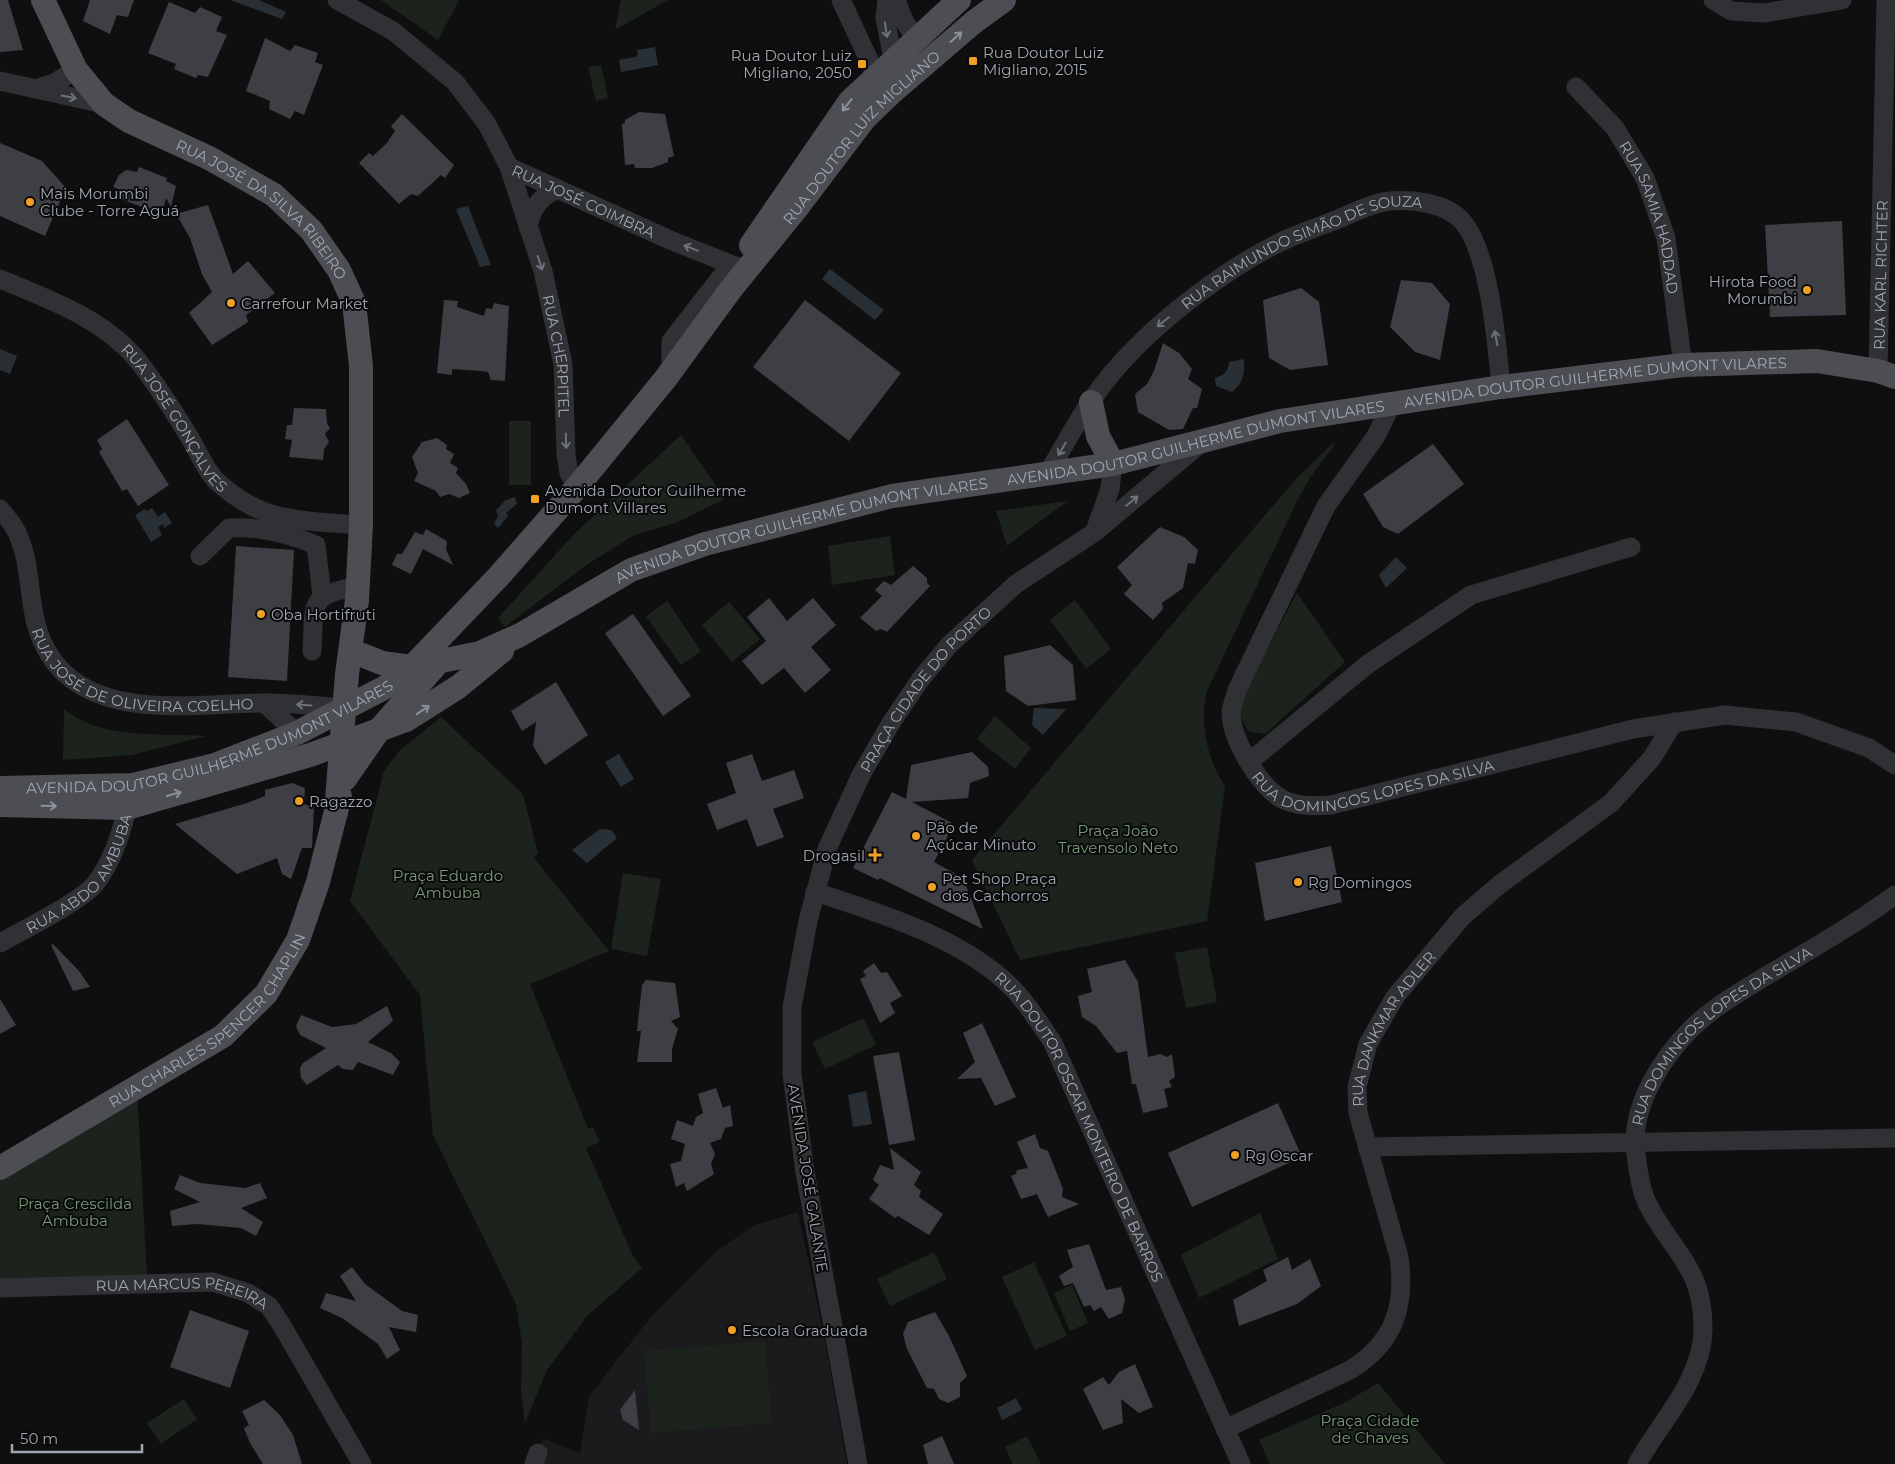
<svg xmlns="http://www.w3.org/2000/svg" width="1895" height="1464" font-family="Montserrat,sans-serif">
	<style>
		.built { fill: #1b1b1d }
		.green { fill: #1c231c }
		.water { fill: #283036 }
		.building { fill: #3e3f44 }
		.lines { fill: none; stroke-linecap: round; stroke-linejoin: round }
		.minor { stroke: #303135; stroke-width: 19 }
		.major { stroke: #4c4e54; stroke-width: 24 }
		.oneway { stroke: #6e727a }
		.oneway2 { stroke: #8b919a }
		.poi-dot { fill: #f1a026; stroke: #0a0a0b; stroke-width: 2 }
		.labels { text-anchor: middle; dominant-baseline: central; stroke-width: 4; stroke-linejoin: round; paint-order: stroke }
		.poi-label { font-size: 15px; fill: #a0a7b2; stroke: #0a0a0b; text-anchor: start }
		.street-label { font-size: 15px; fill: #a0a7b2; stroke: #0a0a0b }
		.park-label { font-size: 15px; fill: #779d77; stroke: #0a0a0b }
	</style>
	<rect width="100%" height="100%" fill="#0f0f10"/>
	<!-- built -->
	<path class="built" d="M798,1212l27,129 22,123h-313l9,-26 37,15 9,-57 61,-78 66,-66 38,-27z"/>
	<!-- green -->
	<g class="green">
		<path d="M381,0h78l-21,40z"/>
		<path d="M621,0h47l-53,30z"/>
		<path d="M601,65l7,33 -12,3 -8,-34z"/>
		<rect x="509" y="421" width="22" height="64"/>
		<path d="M681,435l44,64 -47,23 -46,14 -50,32 -77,59 -7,-9 77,-85z"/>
		<path d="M1336,443l-25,33 -14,25 -90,190c-8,32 0,68 18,95l-18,135 -187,39 -48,-100 293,-345 35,-40 32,-31z"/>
		<path d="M1068,501l-56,41 -5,4 -11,-35z"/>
		<path d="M890,536l5,39 -63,10 -4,-39z"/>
		<path d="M1297,593l48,69 -80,72 -17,-3 -9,-17 9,-29z"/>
		<path d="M1075,600l36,49 -25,20 -36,-49z"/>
		<path d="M667,601l34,50 -20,14 -35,-49z"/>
		<path d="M729,602l31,37 -28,23 -30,-37z"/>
		<path d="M64,709c37,31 97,24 142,27l-74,19 -69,5z"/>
		<path d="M995,716l36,32 -16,21 -38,-30z"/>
		<path d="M441,717l82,77 15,59 -4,5 75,93 -79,33 58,145 5,-2 7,15 -14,6 46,106 10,14 -55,48 -40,54 -22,53 -4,-31 1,-48 -6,-40 -83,-169 -13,-140 -70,-94 34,-130 15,-20z"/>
		<path d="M623,873l38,6 -14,77 -36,-7z"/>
		<path d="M1207,947l10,55 -31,6 -11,-55z"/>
		<path d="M863,1018l13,27 -51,24 -13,-27z"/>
		<path d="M137,1089l10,188 -147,5v-106z"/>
		<path d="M1260,1213l18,46 -79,39 -18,-43z"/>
		<path d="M934,1252l13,27 -57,27 -13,-27z"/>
		<path d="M1034,1262l33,74 -32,14 -33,-73z"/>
		<path d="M1072,1285l16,38 -18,8 -16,-38z"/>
		<path d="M765,1341l7,82 -121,10 -7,-82z"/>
		<path d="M1378,1383l67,81h-175l-11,-24 85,-37z"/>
		<path d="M184,1399l13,20 -36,25 -14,-21z"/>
		<path d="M1027,1436l14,28h-28l-8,-17z"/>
	</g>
	<!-- water -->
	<g class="water">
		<path d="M230,0h29l27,12 -4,7z"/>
		<path d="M655,47l3,18 -37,7 -2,-12 16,-3 3,-2 -1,-5z"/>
		<path d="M468,206l23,59 -11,2 -24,-58z"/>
		<path d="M830,269l54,41 -9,10 -53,-41z"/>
		<path d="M0,349l17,7 -7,18 -10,-4z"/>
		<path d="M1244,359c1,14 -1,24 -12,33l-16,-6 -1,-8c9,-3 13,-5 14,-16z"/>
		<path d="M515,497l2,7 -11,9 2,3 -10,12 -4,-4 4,-8 -2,-6 10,-10z"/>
		<path d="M152,508l6,9 7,-5 7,11 -8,5 -1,-4 -5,3 4,8 -11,7 -16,-27 10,-6 2,2z"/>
		<path d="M1396,557l11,11 -21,20 -7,-13z"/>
		<path d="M1034,708l32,1 -23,26 -11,-10z"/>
		<path d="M619,754l15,25 -13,8 -16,-25z"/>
		<path d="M600,829l11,1 6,8 -30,25 -15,-13z"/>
		<path d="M866,1091l6,33 -19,3 -5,-32z"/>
		<path d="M1016,1398l6,12 -20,10 -5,-12z"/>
	</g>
	<!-- building -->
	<g class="building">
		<path d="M0,0h8l15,50 -23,2z"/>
		<path d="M90,0h44l-6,17 -11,-2 -7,19 -27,-13z"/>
		<path d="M169,2l26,11 5,-6 22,10 -6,14 11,4 -19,42 -10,-2 -2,3 -22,-9 2,-5 -28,-11z"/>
		<path d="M265,38l25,13 5,-6 23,8 -3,9 8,3 -19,50 -9,-4 -5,8 -21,-10 1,-8 -24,-10z"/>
		<path d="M639,112l26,2 9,42 -6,2v4l-16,6h-17l-1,-4 -9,1 -3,-41 3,-1v-3z"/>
		<path d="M402,114l52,51 -9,13 -4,-3 -23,21 -7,-2 -12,10 -40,-41 10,-10 4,3 13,-12 9,-13 -4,-5z"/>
		<path d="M0,143l42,18 24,27 -21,48 -45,-20z"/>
		<path d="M139,167l28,11 -1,3 10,5 -5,21 -5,-9 -4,16 -42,-15 1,-9 -8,-3 6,-12 7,-5 11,2z"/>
		<path d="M208,205l25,69 15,-13 27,32 -29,22 2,7 -36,23 -23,-32 23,-21 -10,-18 -12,-36 -14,-24z"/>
		<path d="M1842,221l4,94 -76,2 -5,-92z"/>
		<path d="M1401,280l31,3 18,21 -10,56 -25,-8 -25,-25z"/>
		<path d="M1301,288l18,14 9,63 -38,5 -21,-12 -6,-58z"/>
		<path d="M444,300l14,1 -1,6 27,9 2,-8 6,1 2,-6 15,3 -4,75 -14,-1 -3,-8 -7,-1 -29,-2v6l-15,-2z"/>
		<path d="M805,300l96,73 -52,68 -96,-74z"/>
		<path d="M1163,343l16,10 13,16 -4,10 14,10 -5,19h-4l-10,21 -14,1 -31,-18 -3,-18 12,-10 7,-13z"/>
		<path d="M294,408l32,1 1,14 3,5 -5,6 4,8 -5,7 -1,11 -34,-3 3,-17 -7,-1 2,-14h5z"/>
		<path d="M127,419l42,66 -31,21 -11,-17 -5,2 -23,-39 3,-3 -5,-9z"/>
		<path d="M437,438l10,7 -1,4 8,5 -4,9 8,5 -2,5 10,11 4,9 -11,5 -10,-4 -9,3 -4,-6 -22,-10 4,-8 -6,-16 10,-15z"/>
		<path d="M1433,444l31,40 -66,50 -15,-7 -20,-33z"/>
		<path d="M1160,527l24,10 14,13 -3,14 -7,-1 -5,25 -21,15 1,6 -10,11 -29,-26 8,-9 -15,-18z"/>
		<path d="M426,529l21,12 -1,8 7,16 -30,-16 -12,25 -19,-9 5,-11h5l13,-22 8,3z"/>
		<path d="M236,546l58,4 -7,131 -59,-4z"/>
		<path d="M913,566l14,12v5l3,3 -43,46 -6,-3 -5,2 -16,-13 22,-22 -7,-6 9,-9 7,4z"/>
		<path d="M769,598l18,23 26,-23 23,27 -25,22 20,23 -26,23 -21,-25 -22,17 -20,-24 24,-20 -19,-24z"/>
		<path d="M633,614l58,82 -28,20 -58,-83z"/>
		<path d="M1050,645l23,20 3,35 -48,6 -22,-15 -2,-35z"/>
		<path d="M556,682l32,53 -43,30 -12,-19 3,-24 -14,9 -11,-20z"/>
		<path d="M972,752l16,15 1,9 -19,7 -2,15 -56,4 42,22 -20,38 29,16 20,51 -103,-51 -2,2 -25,-12 39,-76 14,7 5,-34z"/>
		<path d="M752,754l10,27 32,-11 10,28 -31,11 11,28 -27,10 -10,-28 -30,11 -10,-26 29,-11 -10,-30z"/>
		<path d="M292,783l13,5 -1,16 10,3 -2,41h-10l-11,31 -9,-5 -5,-16 -40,16 -62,-50 72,-21 18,-7v-6z"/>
		<path d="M1331,846l11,56 -77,19 -10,-58z"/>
		<path d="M53,944l26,27 11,16 -17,4 -22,-46z"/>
		<path d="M1125,960l13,22 10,75 12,-3 7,3 5,-3 3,23 -6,4 3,6 -8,2 4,18 -25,6 -7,-29h-4l-5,-33 -10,2 -21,-27 -14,-9 -4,-21 14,-4 -5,-23z"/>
		<path d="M874,963l7,10 6,-1 15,24 -12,7 5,10 -15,10 -20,-44 6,-3 -3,-5z"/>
		<path d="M646,980l29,3 5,34 -9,4 7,8 -6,20v13h-35l4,-31h-4l5,-46z"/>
		<path d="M0,999l16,26 -16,9z"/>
		<path d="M387,1006l6,15 -25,21 23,11 9,9 -7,13 -35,-13 -5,8 -10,-1 -5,-4 -31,20 -6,-7 -1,-10 3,-5 23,-15 -26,-13 -4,-9 5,-11 31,12 24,-3z"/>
		<path d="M982,1023l34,74 -21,9 -14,-28 -24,1 18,-17 -12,-29z"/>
		<path d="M899,1052l16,88 -26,5 -16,-89z"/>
		<path d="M716,1088l7,20 7,-3 3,21 -8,2 -4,11 -11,4 5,11 -4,10 3,10 -27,17 -3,-8 -8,4 -6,-23 11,-3 4,-17 -14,-5 6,-19 16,6 3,-9 7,-4 -5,-19z"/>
		<path d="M1278,1103l24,54 -110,50 -24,-54z"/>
		<path d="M1035,1134l5,14 8,3 15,38 -1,8 17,7 -31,13 -11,-23 -16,5 -10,-23 5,-2 1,-4 11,-2 -11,-26z"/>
		<path d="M890,1148l31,24 -7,13 7,6 -2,6 24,17 -14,21 -31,-19 -3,2 -26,-19 10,-14 -6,-5 7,-15 14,5z"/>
		<path d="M180,1175l20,8 45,5 15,-5 7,15 -26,10 22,14 -7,14 -15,-8 -44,-4 -25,2 -2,-15 30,-9 -26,-13z"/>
		<path d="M1089,1244l17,46 15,-3 4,12 -3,14 -13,6 -8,-12 -7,4 -4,-6 -6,2 -11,-24 -9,3 -5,-10 14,-9 -6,-17z"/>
		<path d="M1288,1257l4,13 18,-11 11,27 -24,18 -58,22 -6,-26 34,-19 -4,-11z"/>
		<path d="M352,1267l13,17 37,27 16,4 -2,17 -27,-5 11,23 -13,9 -9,-15 -36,-26 -22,-10 6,-15 30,8 -16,-25z"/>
		<path d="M190,1310l59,21 -19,57 -60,-21z"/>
		<path d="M935,1312l15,26 17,38 -7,7v14l-12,6 -9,-4 -5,-10 -7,-1 -20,-39 -4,-15 5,-12z"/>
		<path d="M1135,1364l18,43 -14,6 -18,-14 2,24 -20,7 -20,-41 20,-12 6,8 10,-13z"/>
		<path d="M635,1390l4,40 -16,-10 -3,-10z"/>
		<path d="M264,1400l16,15 13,20 9,29h-39l-13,-21 -6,-15 5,-3 -7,-14z"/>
		<path d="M942,1436l12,28h-26l-5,-19z"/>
	</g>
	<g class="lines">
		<!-- minor -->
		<g class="minor">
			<path id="s1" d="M337,0l56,31 62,51 32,42 22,43 34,104 20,93 3,91 3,18 8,14"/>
			<path d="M841,0l35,75"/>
			<path d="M887,0l-2,18 8,41"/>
			<path d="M896,0l8,21 12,18"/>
			<path d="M1713,0l18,11 33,2 78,-13"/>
			<path d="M0,81l104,23"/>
			<path id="s2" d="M1576,87l39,41 30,50 21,60 17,127"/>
			<path d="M34,89l20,-6 22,-13"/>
			<path id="s3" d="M509,167l161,73 70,28h9"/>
			<path d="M528,227c3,-18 12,-31 30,-38"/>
			<path id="s4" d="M0,279c48,20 99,38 134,77 21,25 39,54 56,82 9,15 17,36 31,47 14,12 33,24 50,29 29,8 60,9 90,11"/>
			<path d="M671,370v-29l50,-64 15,-11"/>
			<path id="s5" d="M1878,371l8,-371"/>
			<path id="s6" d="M1392,403l-16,33 -50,70 -89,184c-2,7 -5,15 -6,22 0,27 28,74 51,87 16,8 32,7 49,6l302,-76 92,-14 71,7 73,26 26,17"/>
			<path id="s7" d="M1048,473c22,-38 43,-78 73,-110 40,-45 111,-99 166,-124 16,-7 33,-13 49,-19 17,-7 35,-17 54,-19 23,-2 57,2 73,21 27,32 34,124 38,165"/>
			<path id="s8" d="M0,509c5,6 10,12 14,18 20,35 12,78 28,114 36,83 146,63 219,62 27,-1 55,3 83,5"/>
			<path d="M1095,531l15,-42 3,-25"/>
			<path d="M200,556l29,-28c30,-2 60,6 87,17l6,51"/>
			<path d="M312,651c3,-47 -6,-55 46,-65"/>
			<path d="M264,703l33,30"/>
			<path d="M1249,762l119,-98 103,-69 160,-48"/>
			<path id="s9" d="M815,892c65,21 150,47 198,97 15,15 26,34 39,52l189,423"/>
			<path id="s10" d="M0,943c23,-13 80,-41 95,-59 20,-25 28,-59 36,-89"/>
			<path d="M1367,1147l528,-9"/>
			<path id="s11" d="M0,1288l213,-6 35,11 21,13 12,18 81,140"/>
			<path id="s12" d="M1225,1429l125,-59c44,-27 56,-63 49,-113l-41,-144 -1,-26 11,-43 27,-47 68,-81 36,-31 112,-82 41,-45 22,-36"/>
			<path d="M534,1464l4,-11"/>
			<path id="s13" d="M858,1464l-53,-292 -13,-98v-67l16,-86 19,-72 34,-74 30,-52 29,-43 29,-35 67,-61 79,-52 106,-89"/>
			<path id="s14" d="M1637,1464c23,-42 65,-83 66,-134 1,-62 -30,-77 -55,-125 -6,-11 -8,-24 -10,-36 -1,-9 -3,-18 -3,-27 0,-40 26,-82 53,-110 21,-22 47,-37 73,-53 45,-27 92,-53 134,-84"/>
		</g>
		<!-- major -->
		<g class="major">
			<path id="s15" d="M43,0l33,70 28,34 25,17 80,37 65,37 37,35 28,40 15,33 7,63v159l-4,75 -10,74 -11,138"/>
			<path d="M751,245l99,-144 109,-101"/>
			<path d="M1091,402l7,34 15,28"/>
			<path id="s16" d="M362,655l20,8 30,4 68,-14 40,-18 111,-65 74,-26 187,-48 221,-32 167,-43 221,-34 182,-22 134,-4 61,10 17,6"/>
			<path d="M345,779l34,-49 63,-72"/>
			<path id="s17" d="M0,788l133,-3 82,-20 82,-32 87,-45 28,-21 87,-91 78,-89 89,-109 65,-89 65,-80 69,-91 25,-24 84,-72 30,-22"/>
			<path d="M0,805l127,3 183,-53 96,-35 52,-33 44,-36"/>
			<path id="s18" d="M0,1168l223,-132 43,-42 32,-54 20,-58 22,-86"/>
		</g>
	</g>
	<!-- one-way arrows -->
	<defs><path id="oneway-shaft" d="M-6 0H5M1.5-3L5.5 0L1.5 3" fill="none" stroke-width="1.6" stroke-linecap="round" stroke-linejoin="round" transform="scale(1.25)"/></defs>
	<g class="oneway">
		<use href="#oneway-shaft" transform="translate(886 30) rotate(81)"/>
		<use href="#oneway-shaft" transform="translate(69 97) rotate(11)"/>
		<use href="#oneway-shaft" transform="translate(691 248) rotate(-158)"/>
		<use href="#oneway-shaft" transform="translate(540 263) rotate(72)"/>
		<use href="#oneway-shaft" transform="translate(1163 322) rotate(141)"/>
		<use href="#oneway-shaft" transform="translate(1496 338) rotate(-100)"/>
		<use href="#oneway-shaft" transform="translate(566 441) rotate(88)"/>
		<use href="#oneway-shaft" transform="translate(1062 449) rotate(120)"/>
		<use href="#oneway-shaft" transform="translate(1132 501) rotate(-40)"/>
		<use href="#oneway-shaft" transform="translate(304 705) rotate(-176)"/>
	</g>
	<g class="oneway2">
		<use href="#oneway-shaft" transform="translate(956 37) rotate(-41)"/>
		<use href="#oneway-shaft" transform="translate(847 105) rotate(128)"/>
		<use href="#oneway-shaft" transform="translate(423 710) rotate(-33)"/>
		<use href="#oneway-shaft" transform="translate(174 794) rotate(-16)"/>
		<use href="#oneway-shaft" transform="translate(49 806) rotate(1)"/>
	</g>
	<!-- markers -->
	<g class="poi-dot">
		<rect x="968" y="56" width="10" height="10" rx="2.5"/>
		<rect x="857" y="59" width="10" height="10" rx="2.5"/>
		<circle cx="30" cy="202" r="5"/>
		<circle cx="1807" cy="290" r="5"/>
		<circle cx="231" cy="303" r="5"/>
		<rect x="530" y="494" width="10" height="10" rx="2.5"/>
		<circle cx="261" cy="614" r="5"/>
		<circle cx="299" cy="801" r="5"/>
		<circle cx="916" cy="836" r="5"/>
		<path d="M872.5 847.5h5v5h5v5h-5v5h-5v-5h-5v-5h5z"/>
		<circle cx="1298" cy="882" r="5"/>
		<circle cx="932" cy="887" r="5"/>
		<circle cx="1235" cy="1155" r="5"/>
		<circle cx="732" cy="1330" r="5"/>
	</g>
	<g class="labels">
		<!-- poi labels -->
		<g class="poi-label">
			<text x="983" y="52">Rua Doutor Luiz<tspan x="983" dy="17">Migliano, 2015</tspan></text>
			<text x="852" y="55" text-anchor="end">Rua Doutor Luiz<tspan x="852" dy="17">Migliano, 2050</tspan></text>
			<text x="40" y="193">Mais Morumbi<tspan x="40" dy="17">Clube - Torre Aguá</tspan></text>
			<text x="1797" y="281" text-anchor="end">Hirota Food<tspan x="1797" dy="17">Morumbi</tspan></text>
			<text x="241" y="303">Carrefour Market</text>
			<text x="545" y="490">Avenida Doutor Guilherme<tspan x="545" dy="17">Dumont Villares</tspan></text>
			<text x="271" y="614">Oba Hortifruti</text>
			<text x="309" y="801">Ragazzo</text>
			<text x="926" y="827">Pão de<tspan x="926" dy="17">Açúcar Minuto</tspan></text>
			<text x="865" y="855" text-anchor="end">Drogasil</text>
			<text x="942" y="878">Pet Shop Praça<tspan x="942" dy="17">dos Cachorros</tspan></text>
			<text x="1308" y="882">Rg Domingos</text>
			<text x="1245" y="1155">Rg Oscar</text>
			<text x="742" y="1330">Escola Graduada</text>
		</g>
		<!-- street labels -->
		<g class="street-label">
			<text stroke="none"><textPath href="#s17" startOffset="1134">RUA DOUTOR LUIZ MIGLIANO</textPath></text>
			<text stroke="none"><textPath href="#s3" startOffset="82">RUA JOSÉ COIMBRA</textPath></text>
			<text stroke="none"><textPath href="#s15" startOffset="314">RUA JOSÉ DA SILVA RIBEIRO</textPath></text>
			<text stroke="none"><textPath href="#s2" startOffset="154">RUA SAMIA HADDAD</textPath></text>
			<text stroke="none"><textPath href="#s7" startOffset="350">RUA RAIMUNDO SIMÃO DE SOUZA</textPath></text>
			<text stroke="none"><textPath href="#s5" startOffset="96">RUA KARL RICHTER</textPath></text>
			<text stroke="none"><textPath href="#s1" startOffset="441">RUA CHERPITEL</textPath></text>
			<text stroke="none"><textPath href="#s16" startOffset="1279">AVENIDA DOUTOR GUILHERME DUMONT VILARES</textPath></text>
			<text stroke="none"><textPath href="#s4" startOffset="230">RUA JOSÉ GONÇALVES</textPath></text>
			<text stroke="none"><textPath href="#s16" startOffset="874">AVENIDA DOUTOR GUILHERME DUMONT VILARES</textPath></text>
			<text stroke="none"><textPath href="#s16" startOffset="469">AVENIDA DOUTOR GUILHERME DUMONT VILARES</textPath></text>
			<text stroke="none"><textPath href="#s8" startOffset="252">RUA JOSÉ DE OLIVEIRA COELHO</textPath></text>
			<text stroke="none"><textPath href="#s13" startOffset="814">PRAÇA CIDADE DO PORTO</textPath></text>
			<text stroke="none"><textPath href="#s17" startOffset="219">AVENIDA DOUTOR GUILHERME DUMONT VILARES</textPath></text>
			<text stroke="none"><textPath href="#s6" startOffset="544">RUA DOMINGOS LOPES DA SILVA</textPath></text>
			<text stroke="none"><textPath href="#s10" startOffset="110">RUA ABDO AMBUBA</textPath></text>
			<text stroke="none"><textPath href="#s18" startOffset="258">RUA CHARLES SPENCER CHAPLIN</textPath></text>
			<text stroke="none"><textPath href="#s12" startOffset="514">RUA DANKMAR ADLER</textPath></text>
			<text stroke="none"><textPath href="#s14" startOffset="500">RUA DOMINGOS LOPES DA SILVA</textPath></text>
			<text stroke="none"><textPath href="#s9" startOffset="376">RUA DOUTOR OSCAR MONTEIRO DE BARROS</textPath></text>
			<text transform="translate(808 1178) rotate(81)">AVENIDA JOSÉ GALANTE</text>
			<text stroke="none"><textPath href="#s11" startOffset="184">RUA MARCUS PEREIRA</textPath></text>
		</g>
		<!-- park labels -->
		<g class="park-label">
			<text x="1118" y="830">Praça João<tspan x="1118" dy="17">Travensolo Neto</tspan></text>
			<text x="448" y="875">Praça Eduardo<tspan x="448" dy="17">Ambuba</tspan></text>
			<text x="75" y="1203">Praça Crescilda<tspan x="75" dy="17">Ambuba</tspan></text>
			<text x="1370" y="1420">Praça Cidade<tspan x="1370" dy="17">de Chaves</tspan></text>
		</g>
	</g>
	<!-- scale -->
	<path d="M12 1444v8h130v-8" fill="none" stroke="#a0a7b2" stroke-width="2.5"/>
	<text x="20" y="1444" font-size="15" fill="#a0a7b2" stroke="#0a0a0b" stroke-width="4" paint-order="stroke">50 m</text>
</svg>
